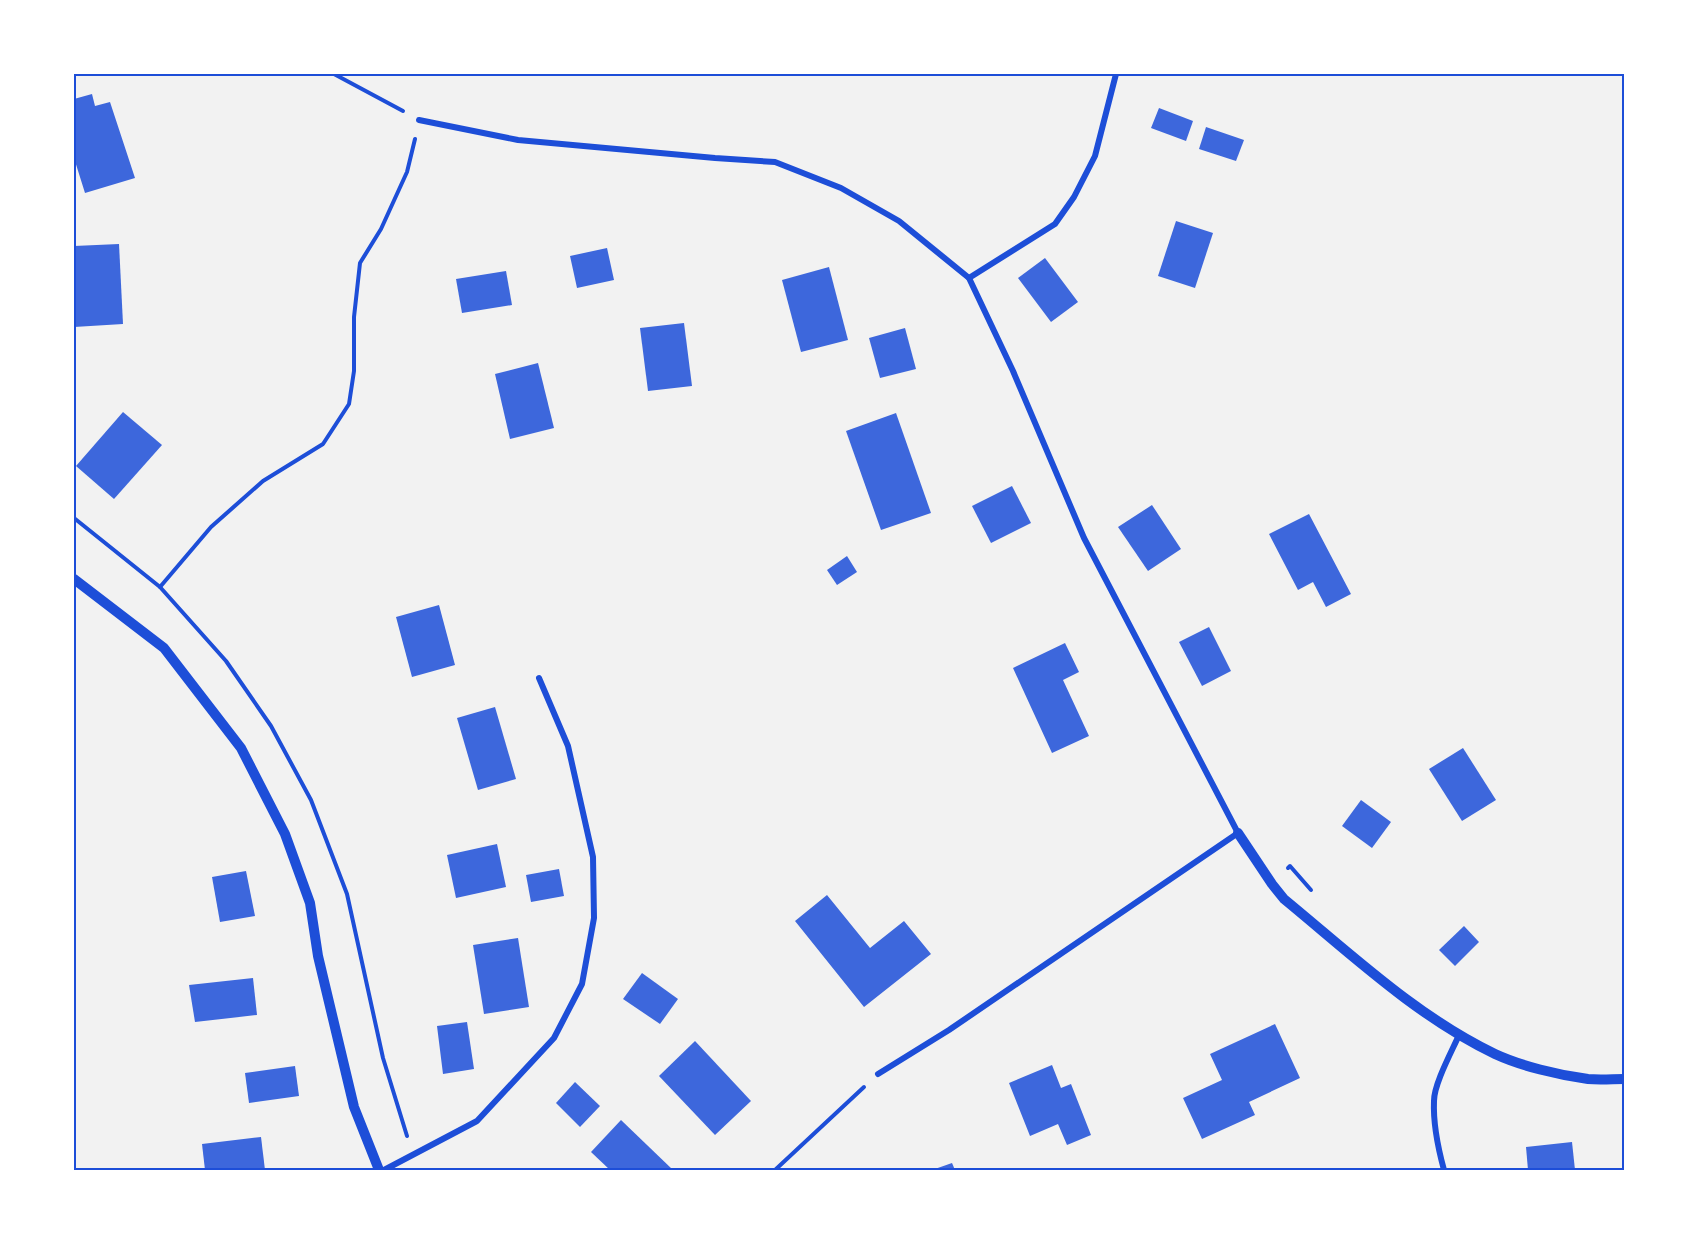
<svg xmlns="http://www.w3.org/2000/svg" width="1698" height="1244" font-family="'IBM Plex Sans',sans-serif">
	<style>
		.building { fill: #3d67dc }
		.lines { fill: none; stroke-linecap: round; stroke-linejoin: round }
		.path { stroke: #1d4ed8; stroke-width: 4 }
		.minor { stroke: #1d4ed8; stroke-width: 6 }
		.tertiary { stroke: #1d4ed8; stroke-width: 10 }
		.neatline { fill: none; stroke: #1d4ed8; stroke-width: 2 }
	</style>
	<rect width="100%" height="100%" fill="#f2f2f2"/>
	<!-- building -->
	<g class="building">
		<path d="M92,94l3,12 15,-4 25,76 -50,15 -11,-35v-59z"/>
		<path d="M1159,108l34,13 -7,20 -35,-13z"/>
		<path d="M1206,127l38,13 -8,21 -37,-12z"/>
		<path d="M1176,221l37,12 -18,55 -37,-12z"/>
		<path d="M119,244l4,80 -49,3v-81z"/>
		<path d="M607,248l7,32 -37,8 -7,-32z"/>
		<path d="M1045,258l33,44 -27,20 -33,-44z"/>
		<path d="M829,267l19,73 -47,12 -19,-72z"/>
		<path d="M506,271l6,34 -50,8 -6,-34z"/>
		<path d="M684,323l8,63 -44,5 -8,-63z"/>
		<path d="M905,328l11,41 -36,9 -11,-40z"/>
		<path d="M538,363l16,65 -44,11 -15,-65z"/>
		<path d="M123,412l39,33 -48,54 -38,-33z"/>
		<path d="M896,413l35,100 -50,17 -35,-99z"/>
		<path d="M1012,486l19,37 -40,20 -19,-37z"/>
		<path d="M1152,505l29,44 -33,22 -30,-44z"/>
		<path d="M1309,514l42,80 -25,13 -13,-25 -15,8 -29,-56z"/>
		<path d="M847,556l10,16 -20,13 -10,-15z"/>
		<path d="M439,605l16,60 -43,12 -16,-60z"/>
		<path d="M1209,627l22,44 -29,15 -23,-44z"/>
		<path d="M1065,643l14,29 -16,8 26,56 -37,17 -39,-85z"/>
		<path d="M495,707l21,72 -38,11 -21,-72z"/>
		<path d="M1463,748l33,52 -34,21 -33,-52z"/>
		<path d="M1361,800l30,22 -19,26 -30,-22z"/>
		<path d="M497,844l9,43 -50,11 -9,-43z"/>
		<path d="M559,869l5,27 -33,6 -5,-27z"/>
		<path d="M246,871l9,45 -35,6 -8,-45z"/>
		<path d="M827,895l43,53 34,-27 27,33 -67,53 -69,-86z"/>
		<path d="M1464,926l15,16 -24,24 -16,-16z"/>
		<path d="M518,938l11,69 -45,7 -11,-69z"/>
		<path d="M642,973l36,26 -18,25 -37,-25z"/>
		<path d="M253,978l4,37 -62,7 -6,-37z"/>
		<path d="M467,1022l7,47 -31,5 -6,-48z"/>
		<path d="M1275,1024l25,54 -51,24 6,13 -53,24 -19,-41 39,-18 -12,-26z"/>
		<path d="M695,1041l56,60 -36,34 -56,-59z"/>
		<path d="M1052,1065l9,23 10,-4 20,51 -24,10 -9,-21 -28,12 -21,-53z"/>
		<path d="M295,1066l4,30 -50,7 -4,-30z"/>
		<path d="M575,1082l25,24 -20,21 -24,-24z"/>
		<path d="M621,1120l52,50h-63l-19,-18z"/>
		<path d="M261,1137l4,33h-60l-3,-26z"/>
		<path d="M1572,1142l3,28h-47l-2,-23z"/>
		<path d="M952,1163l3,7h-23z"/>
	</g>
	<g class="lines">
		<!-- path -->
		<g class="path">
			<path d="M334,74l69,37"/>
			<path d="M74,518l86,69 66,74 45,65 40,74 36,94 36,164 24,78"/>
			<path d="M160,587l51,-60 52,-46 60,-37 26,-40 5,-33v-54l6,-54 21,-34 26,-57 8,-33"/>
			<path d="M1288,868l2,-2 21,24"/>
			<path d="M775,1170l89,-83"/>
		</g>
		<!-- minor -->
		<g class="minor">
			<path d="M419,120l99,20 197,18 60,4 66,26 58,33 70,57 44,93 71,167 154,295 -289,197 -71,44"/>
			<path d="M969,278l86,-54 19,-27 21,-41 21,-82"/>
			<path d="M384,1170l93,-49 77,-83 28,-54 12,-66 -1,-61 -25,-111 -29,-68"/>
			<path d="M1444,1170c-6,-22 -11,-46 -10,-69 0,-17 18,-50 25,-66"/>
		</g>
		<!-- tertiary -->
		<g class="tertiary">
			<path d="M74,579l90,69 77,100 44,86 25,69 8,53 36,151 25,63"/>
			<path d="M1238,833l34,51 12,15c67,55 132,117 211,155 26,12 63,21 93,25 12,1 25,0 36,0"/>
		</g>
	</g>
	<!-- border -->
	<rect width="1698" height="1244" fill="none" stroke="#ffffff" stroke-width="150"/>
	<rect x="75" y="75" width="1548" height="1094" class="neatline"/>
</svg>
